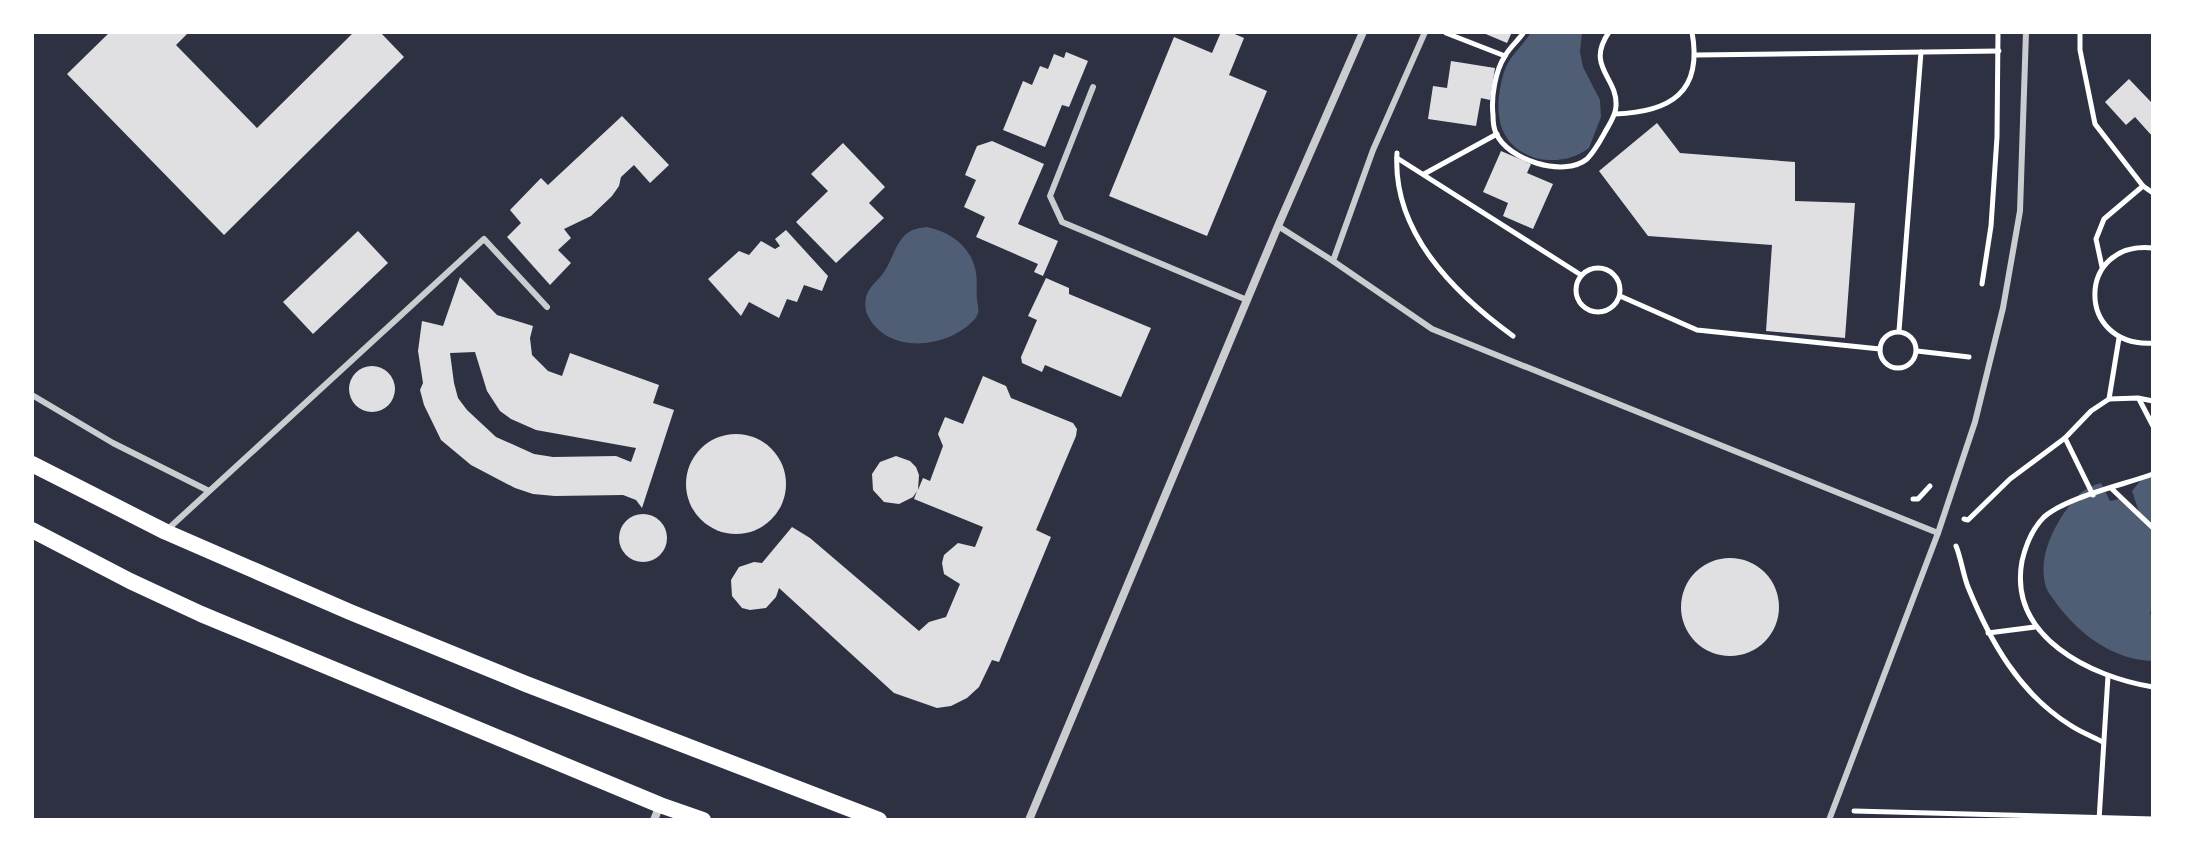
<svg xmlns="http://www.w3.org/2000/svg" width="2185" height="852" font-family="Cabin,sans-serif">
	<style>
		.water { fill: #4f5d75 }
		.building { fill: #e0e0e3; fill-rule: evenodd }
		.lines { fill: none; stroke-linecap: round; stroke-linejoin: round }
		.path { stroke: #fff; stroke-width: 5 }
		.service { stroke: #caccd0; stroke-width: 6 }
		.minor { stroke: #caccd0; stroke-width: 8 }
		.secondary { stroke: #fff; stroke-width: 16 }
	</style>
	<rect width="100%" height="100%" fill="#2d3142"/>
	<!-- water -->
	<g class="water">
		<path d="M1531,32h51l-2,20 3,15 17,33 1,17 -12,31c-31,24 -86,12 -90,-33 -2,-12 1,-30 5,-43 5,-16 19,-26 27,-40z"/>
		<path d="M927,227c23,5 42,18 48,41 3,11 1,21 2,31 1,9 4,14 -4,22 -27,28 -87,34 -106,-7 -2,-4 -2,-12 -1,-17 3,-11 12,-16 18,-25 8,-12 11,-27 21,-37 7,-6 13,-7 22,-8z"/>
		<path d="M2153,471v73l-2,7 2,52 -3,10 3,6v42c-40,-1 -74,-27 -97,-58 -3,-5 -8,-10 -10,-16 -8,-26 4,-53 18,-74 11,-16 20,-26 37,-30l9,18 13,-3 17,17 -8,-24 13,-16z"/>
	</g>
	<!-- building -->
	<g class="building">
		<path d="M110,32h79l-13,13 81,83 97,-96h26l24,25 -180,178 -157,-161z"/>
		<path d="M1221,32h9l14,6 -15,37 38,16 -60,145 -98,-40 65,-159 38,16z"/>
		<path d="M1481,32h31l-5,11z"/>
		<path d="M1066,52l22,9 -19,46 -7,-2 -17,42 -42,-17 20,-49 9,4 8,-19 8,3 6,-15 10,4z"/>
		<path d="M1451,61l44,7 -5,32 -9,-2 -5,28 -48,-7 5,-33 14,2z"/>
		<path d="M2129,79l22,23 2,-2v37l-18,-20 -9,8 -21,-23z"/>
		<path d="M622,116l47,49 -19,18 -16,-18 -13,12 -2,9 -7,10 -21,20 -27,13 7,9 -13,12 13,13 -21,22 -43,-48 14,-14 -11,-13 31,-32 7,7z"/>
		<path d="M1657,123l23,30 115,9v39l60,2 -10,135 -79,-7 6,-86 -124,-9 -49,-65z"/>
		<path d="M992,141l52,23 -26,60 40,17 -15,35 -9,-4 4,-8 -62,-27 9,-20 -21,-10 12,-27 -11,-5 12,-29z"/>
		<path d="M843,143l42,44 -16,16 15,15 -48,45 -40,-41 32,-31 -17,-17z"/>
		<path d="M1501,151l30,13 -4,9 26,11 -20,45 -30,-13 5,-13 -25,-11z"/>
		<path d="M786,230l42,46 -6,15 -18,-6 -7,17 -10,-3 -8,19 -30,-16 -8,14 -33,-37 31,-28 10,4 12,-14 14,8 5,-3 -5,-7z"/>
		<path d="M358,231l30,32 -75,71 -30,-32z"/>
		<path d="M460,277l37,38 36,11 -3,12 2,17 16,16 14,5 8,-23 89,32 -6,18 21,7 -32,98 -6,-8 -13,-5 -68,1 -22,-2 -18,-6 -44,-23 -30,-25 -17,-35 -4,-15 3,-7 -5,-32 4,-30 21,5zM475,352l12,39 13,20 11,8 25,11 100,18 -5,14 -15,-6 -63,1 -19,-3 -38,-17 -29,-27 -9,-12 -4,-15 -4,-30z"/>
		<path d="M1046,278l23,10v6l82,34 -30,69 -76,-32 -3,7 -20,-9 -1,-6 16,-37 -9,-4z"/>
		<circle cx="372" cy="389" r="23"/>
		<path d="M983,376l23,10 5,12 62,25 4,6 -1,7 -40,94 15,7 -52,125 -7,-2 -13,27 -12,11 -16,8 -14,2 -43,-15 -115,-105 -3,9 -10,11 -16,2 -8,-2 -10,-12 -1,-16 8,-13 15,-5 8,1 30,-36 18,11 109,93 10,-9 17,-5 14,-33 -16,-10 -2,-11 2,-8 14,-12 17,4 8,-20 -69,-28 3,-8 -4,6 -14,7 -15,-2 -11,-12 -1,-16 8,-12 16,-6 14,5 6,6 3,8 -1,15 5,-12 7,3 13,-35 -5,-12 7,-17 18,7z"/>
		<circle cx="736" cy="484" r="50"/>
		<circle cx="643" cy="538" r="24"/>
		<circle cx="1730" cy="607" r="49"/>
	</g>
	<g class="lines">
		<!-- path -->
		<g class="path">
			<path d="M1524,32c-6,9 -14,15 -19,24 -10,15 -14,42 -12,59 0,5 1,14 3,18 11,27 68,45 91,26 7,-7 12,-16 17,-25 4,-8 12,-18 12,-28 2,-29 -31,-39 -7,-74"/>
			<path d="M2080,32v18l15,74 48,62 10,7"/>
			<path d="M1446,33l59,23"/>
			<path d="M1696,55l303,-4"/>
			<path d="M1615,114c56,-2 88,-22 77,-82"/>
			<path d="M1397,153c-5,79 57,140 116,183"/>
			<path d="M1397,158l184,117"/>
			<path d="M1424,174l73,-40"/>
			<path d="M2153,248c-77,-8 -78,100 0,95"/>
			<path d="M2102,267l-6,-28 8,-20 39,-33"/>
			<circle cx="1598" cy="290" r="22"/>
			<path d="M1982,284l9,-58 6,-89 1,-105"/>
			<path d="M1620,296l77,34 183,19"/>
			<path d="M1899,331l22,-279"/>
			<circle cx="1898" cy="350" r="18"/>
			<path d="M1917,351l52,6"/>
			<path d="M2109,399l10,-61"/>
			<path d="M2139,399l14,27"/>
			<path d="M2065,438l28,57"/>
			<path d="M2153,474c-30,11 -86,23 -109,43 -12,12 -18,27 -22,44 -14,76 69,116 131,126"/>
			<path d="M2112,489l41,39"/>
			<path d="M1913,499h5l12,-13"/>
			<path d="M1964,519l4,1 42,-41 55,-41 26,-27 18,-12 29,-1 15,3"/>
			<path d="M1956,546c5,12 7,28 12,41 22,54 51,106 102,138 10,7 22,11 33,17"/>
			<path d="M1988,633l47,-6"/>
			<path d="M1854,811l299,8"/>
			<path d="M2099,820l9,-144"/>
		</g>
		<!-- service -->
		<g class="service">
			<path d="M1425,32l-52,118 -40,111 99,68 506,204"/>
			<path d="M1093,87l-43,109 12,26 185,78"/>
			<path d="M1278,226l55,35"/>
			<path d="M32,395l81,48 96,48"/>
			<path d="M168,529l316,-290 63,68"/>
			<path d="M1829,820l109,-287 37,-111 28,-114 17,-97 6,-179"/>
		</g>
		<!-- minor -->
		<g class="minor">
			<path d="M654,820l6,-15"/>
			<path d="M1029,820l249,-594 85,-194"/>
		</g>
		<!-- secondary -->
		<g class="secondary">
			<path d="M32,464l134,68 184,80 176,72 353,136"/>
			<path d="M32,530l98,51 71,33 459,191 43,15"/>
		</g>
	</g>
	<!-- border -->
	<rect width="2185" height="852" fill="none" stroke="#ffffff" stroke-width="68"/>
</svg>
